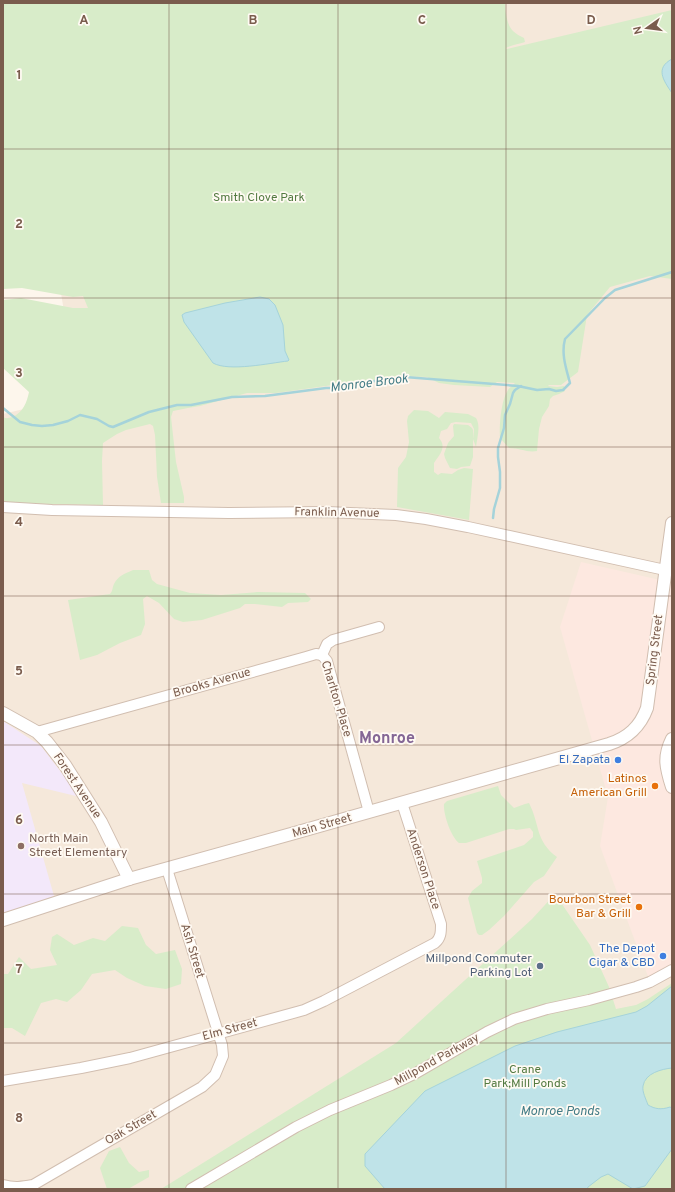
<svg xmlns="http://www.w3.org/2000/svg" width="675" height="1192" font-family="Overpass,sans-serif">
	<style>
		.residential { fill: #f5e8da }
		.commercial { fill: #fde8e0 }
		.education { fill: #f3e8fa }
		.green { fill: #d8ecc9 }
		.water { fill: #bfe3e8; stroke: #a5d3da }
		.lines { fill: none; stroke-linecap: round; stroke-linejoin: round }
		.stream { stroke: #a5d3da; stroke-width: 2.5 }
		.minor-casing { stroke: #d1beb0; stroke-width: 12 }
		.tertiary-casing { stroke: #d1beb0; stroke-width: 14 }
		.minor { stroke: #fff; stroke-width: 10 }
		.tertiary { stroke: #fff; stroke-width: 12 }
		.grid { fill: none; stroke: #7a5c4d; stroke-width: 1; stroke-opacity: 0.55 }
		.shop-dot { fill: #3f7fe0; stroke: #fffaf3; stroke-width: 1.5 }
		.food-dot { fill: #e8710a; stroke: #fffaf3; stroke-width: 1.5 }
		.education-dot { fill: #8d6e63; stroke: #fffaf3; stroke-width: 1.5 }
		.service-dot { fill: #5c6f8a; stroke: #fffaf3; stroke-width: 1.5 }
		.labels { text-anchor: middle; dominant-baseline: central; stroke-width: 3.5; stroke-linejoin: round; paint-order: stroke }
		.park-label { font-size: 12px; fill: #537a41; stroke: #fffaf3 }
		.street-label { font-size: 12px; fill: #7a5c4d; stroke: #fffaf3 }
		.shop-label { font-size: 12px; fill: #366cbe; stroke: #fffaf3; text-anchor: end }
		.food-label { font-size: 12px; fill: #c56008; stroke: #fffaf3; text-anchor: end }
		.education-label { font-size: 12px; fill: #785e54; stroke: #fffaf3; text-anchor: start }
		.service-label { font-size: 12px; fill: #4e5e75; stroke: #fffaf3; text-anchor: end }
		.water-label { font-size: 13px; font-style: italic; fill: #437c86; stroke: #fffaf3 }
		.district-label { font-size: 16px; font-weight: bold; fill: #846695; stroke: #fffaf3 }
		.grid-label { font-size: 13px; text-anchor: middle; font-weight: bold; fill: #7a5c4d; stroke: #fffaf3; stroke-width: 3.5; stroke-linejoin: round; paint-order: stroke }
	</style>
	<rect width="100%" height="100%" fill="#fdf6ec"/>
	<!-- residential -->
	<path class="residential" d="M13,3h659v1186h-669v-775l75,-18z"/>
	<!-- commercial -->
	<path class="commercial" d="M672,560v410l-22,12 -50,-136 8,-49 -48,-170 21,-65 88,20z"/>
	<!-- education -->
	<path class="education" d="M3,721l38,25 39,51 -58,-14 32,113 -51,19z"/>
	<!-- green -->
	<g class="green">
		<path d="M3,3h502c0,7 2,23 8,28 3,3 7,5 11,7l1,4c-6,2 -13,3 -19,6l1,1 165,-39v269l-22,-3 -40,11 -23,28 -9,57 -17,13h-12l-1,1 9,1 7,-1 1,5 -6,3 -6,2 -3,3 -1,7 -7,11 -3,12 -2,22c-9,2 -18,-3 -28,-3l-9,-10c-1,-12 1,-38 8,-48 2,-3 5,-5 7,-7l-18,-1 -7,5 -36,-2 -15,-2 -12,-6 -29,-1 -36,6 -22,2 -64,9h-29l-47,13 -12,2 -15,3 -2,6 5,45 8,35v6h-23l-4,-26 -2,-42 -2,-9 -3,-2 -24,6 -9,4 -14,9 -1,18 1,44 -100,-2v-86c4,2 5,1 9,0 11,-4 15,-15 17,-25l-26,-24v-68l18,-2 52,10h15l-5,-12 -10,1 -51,-9 -19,1z"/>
		<path d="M414,410l14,1 11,7 6,-6 23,2 8,4c5,8 1,20 0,29l-3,-8 1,-10 -3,-6 -15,-1 -5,1 -4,6 -6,2 -2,7c8,9 1,16 -5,25v9l4,3 3,-2 11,1 6,-4 6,-2 9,1 -4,51 -72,-13 1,-39 8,-11 3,-15 -2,-21 1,-5z"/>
		<path d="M454,424l14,1 4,3 1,2v27l-3,9 -9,1 -4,2 -7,-1 -5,-10 -1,-4 4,-11 6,-7 -1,-10z"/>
		<path d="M133,570h16l3,10 5,4 33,9 31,2 37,-3 47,1 6,6 -3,3 -20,1 -6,4 -27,-3h-10l-5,4 -38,12 -19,2 -9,-3 -15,-16 -12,-7 -4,3 2,25 -4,11 -21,8 -23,12 -17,5 -12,-60 42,-6c3,-3 2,-6 4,-10 4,-8 10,-10 19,-14z"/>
		<path d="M498,786l3,9 13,13 11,-4 4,-1c11,21 6,38 28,54l-13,19 -10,6 -30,34 -15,14 -7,5h-3l-2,-2 -9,-35 4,-7 10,-8v-5l-5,-17 47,-16 9,-8v-5l-3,-4 -14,2 -2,-1h-5l-43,14h-7c-8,-6 -16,-29 -15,-39l3,-3z"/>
		<path d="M555,894l35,51 19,42 7,22 20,-4 12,-6 24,-16v206h-511l235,-146 136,-124z"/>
		<path d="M122,926l16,2 8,17 10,9 19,-4 7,19 -1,15 -15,5 -21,-3 -18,-8 -12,-8 -23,4 -11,16 -14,12 -11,-3 -15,4 -16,33 -13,-8h-9v-54h5l11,-17 12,12 26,-4 -7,-15 2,-13 5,-3 17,11 19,-7 12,3z"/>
		<path d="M120,1147l9,16 10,9 10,-2v7l-21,12h-21l-7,-21 9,-17z"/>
	</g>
	<!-- water -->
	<g class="water">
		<path d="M672,59v34c-9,-13 -17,-25 0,-34z"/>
		<path d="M260,297l9,2 6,6 8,20 2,26 4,9 -1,1c-18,2 -59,11 -75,2l-29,-41 -2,-7 3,-2 40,-10z"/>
		<path d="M672,986v82c-10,1 -27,5 -29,18 -1,6 3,13 5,19 7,4 13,5 22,2l2,1v41l-27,37 -12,3 -25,-15 -7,3 -13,10 -1,2h-202l-20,-23v-12l60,-63 90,-45 42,-14 79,-20 11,-6z"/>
	</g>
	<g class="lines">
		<!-- stream -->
		<g class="stream">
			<path d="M3,408l17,14 12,3 10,1 11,-1 15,-4 12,-6 17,4 12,7 4,1 36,-15 28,-7h14l41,-8 33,-1 61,-8h18l31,-7 30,-4 113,9 19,4 12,-1 7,2 7,-1 7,-7c-4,-15 -9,-29 -5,-44l40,-41 10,-8 57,-18"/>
			<path d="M493,518l1,-9 6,-21v-16l-2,-15v-9l6,-20 1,-13 5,-11 3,-11 2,-3 6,-4"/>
		</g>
		<defs>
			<g id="minor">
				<path d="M3,507l49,3 177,3 98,-1 69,3 30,4 42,8 197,43"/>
				<path d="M322,655l5,6 42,151"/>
				<path d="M322,655l5,-11 6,-4 46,-13"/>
				<path d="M37,732l269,-75 10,-3 6,1"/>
				<path d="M3,1081l78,-13 49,-10 174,-48 20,-9 111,-58c6,-5 6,-11 6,-19l-39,-121"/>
				<path d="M3,1185c11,3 19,2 30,0l169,-98 13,-12 8,-19 -1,-11 -55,-176"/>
				<path d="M191,1189l105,-62 34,-17 61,-25 25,-12 71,-41 27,-13 33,-10 42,-9 47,-13 14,-5 22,-12"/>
			</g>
			<g id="tertiary">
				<path d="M3,713l34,19 10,10 18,23 36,57 28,57"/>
				<path d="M672,739c-9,18 -6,29 0,48"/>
				<path d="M3,920l126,-41 162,-45 318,-90c19,-6 31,-17 38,-36l25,-185"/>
			</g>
		</defs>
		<!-- minor casing -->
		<use href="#minor" class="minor-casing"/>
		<!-- tertiary casing -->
		<use href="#tertiary" class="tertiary-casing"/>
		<!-- minor -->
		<use href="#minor" class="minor"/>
		<!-- tertiary -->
		<use href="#tertiary" class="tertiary"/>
	</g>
	<!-- grid -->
	<path class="grid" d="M169,3v1186M338,3v1186M506,3v1186M3,149h669M3,298h669M3,447h669M3,596h669M3,745h669M3,894h669M3,1043h669"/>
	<!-- markers -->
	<g class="shop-dot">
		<circle cx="618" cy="760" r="4"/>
		<circle cx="663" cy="956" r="4"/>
	</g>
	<g class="food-dot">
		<circle cx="655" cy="786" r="4"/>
		<circle cx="639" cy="907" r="4"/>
	</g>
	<circle class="education-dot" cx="21" cy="846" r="4"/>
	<circle class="service-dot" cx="540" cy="966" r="4"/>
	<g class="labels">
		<!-- park labels -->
		<g class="park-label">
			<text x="259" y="198">Smith Clove Park</text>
			<text x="525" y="1070">Crane<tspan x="525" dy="14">Park;Mill Ponds</tspan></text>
		</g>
		<!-- street labels -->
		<g class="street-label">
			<text transform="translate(337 513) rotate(1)">Franklin Avenue</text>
			<text transform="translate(655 650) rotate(-83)">Spring Street</text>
			<text transform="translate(212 683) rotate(-16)">Brooks Avenue</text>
			<text transform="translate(336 699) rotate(73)">Charlton Place</text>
			<text transform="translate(77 786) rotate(56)">Forest Avenue</text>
			<text transform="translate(322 826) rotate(-16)">Main Street</text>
			<text transform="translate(423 869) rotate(72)">Anderson Place</text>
			<text transform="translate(192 951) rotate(73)">Ash Street</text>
			<text transform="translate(230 1030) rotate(-15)">Elm Street</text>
			<text transform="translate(437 1060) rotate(-29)">Millpond Parkway</text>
			<text transform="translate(131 1128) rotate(-30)">Oak Street</text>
		</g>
		<!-- shop labels -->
		<g class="shop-label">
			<text x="610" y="760">El Zapata</text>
			<text x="655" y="949">The Depot<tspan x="655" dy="14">Cigar &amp; CBD</tspan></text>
		</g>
		<!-- food labels -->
		<g class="food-label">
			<text x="647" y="779">Latinos<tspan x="647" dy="14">American Grill</tspan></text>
			<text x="631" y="900">Bourbon Street<tspan x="631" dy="14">Bar &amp; Grill</tspan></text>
		</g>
		<!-- education labels -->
		<g class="education-label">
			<text x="29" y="839">North Main<tspan x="29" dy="14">Street Elementary</tspan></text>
		</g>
		<!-- service labels -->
		<g class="service-label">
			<text x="532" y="959">Millpond Commuter<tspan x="532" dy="14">Parking Lot</tspan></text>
		</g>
		<!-- water labels -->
		<g class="water-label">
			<text transform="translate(369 384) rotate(-7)">Monroe Brook</text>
			<text x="560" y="1112">Monroe Ponds</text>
		</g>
		<!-- district labels -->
		<g class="district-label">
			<text x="387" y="739">Monroe</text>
		</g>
	</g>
	<g class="grid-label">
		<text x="84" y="24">A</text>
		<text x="253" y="24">B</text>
		<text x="422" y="24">C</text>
		<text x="591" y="24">D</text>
		<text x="19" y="79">1</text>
		<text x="19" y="228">2</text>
		<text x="19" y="377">3</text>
		<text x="19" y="526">4</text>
		<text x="19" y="675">5</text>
		<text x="19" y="824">6</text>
		<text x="19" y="973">7</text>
		<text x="19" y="1122">8</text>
	</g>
	<!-- border -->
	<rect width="675" height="1192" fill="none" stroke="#7a5c4d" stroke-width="8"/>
	<!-- north arrow -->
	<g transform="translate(647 28) rotate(256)" stroke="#fffaf3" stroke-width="3" paint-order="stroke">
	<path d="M0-3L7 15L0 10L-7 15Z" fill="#7a5c4d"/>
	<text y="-6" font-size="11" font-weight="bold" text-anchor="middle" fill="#7a5c4d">N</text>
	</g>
</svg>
